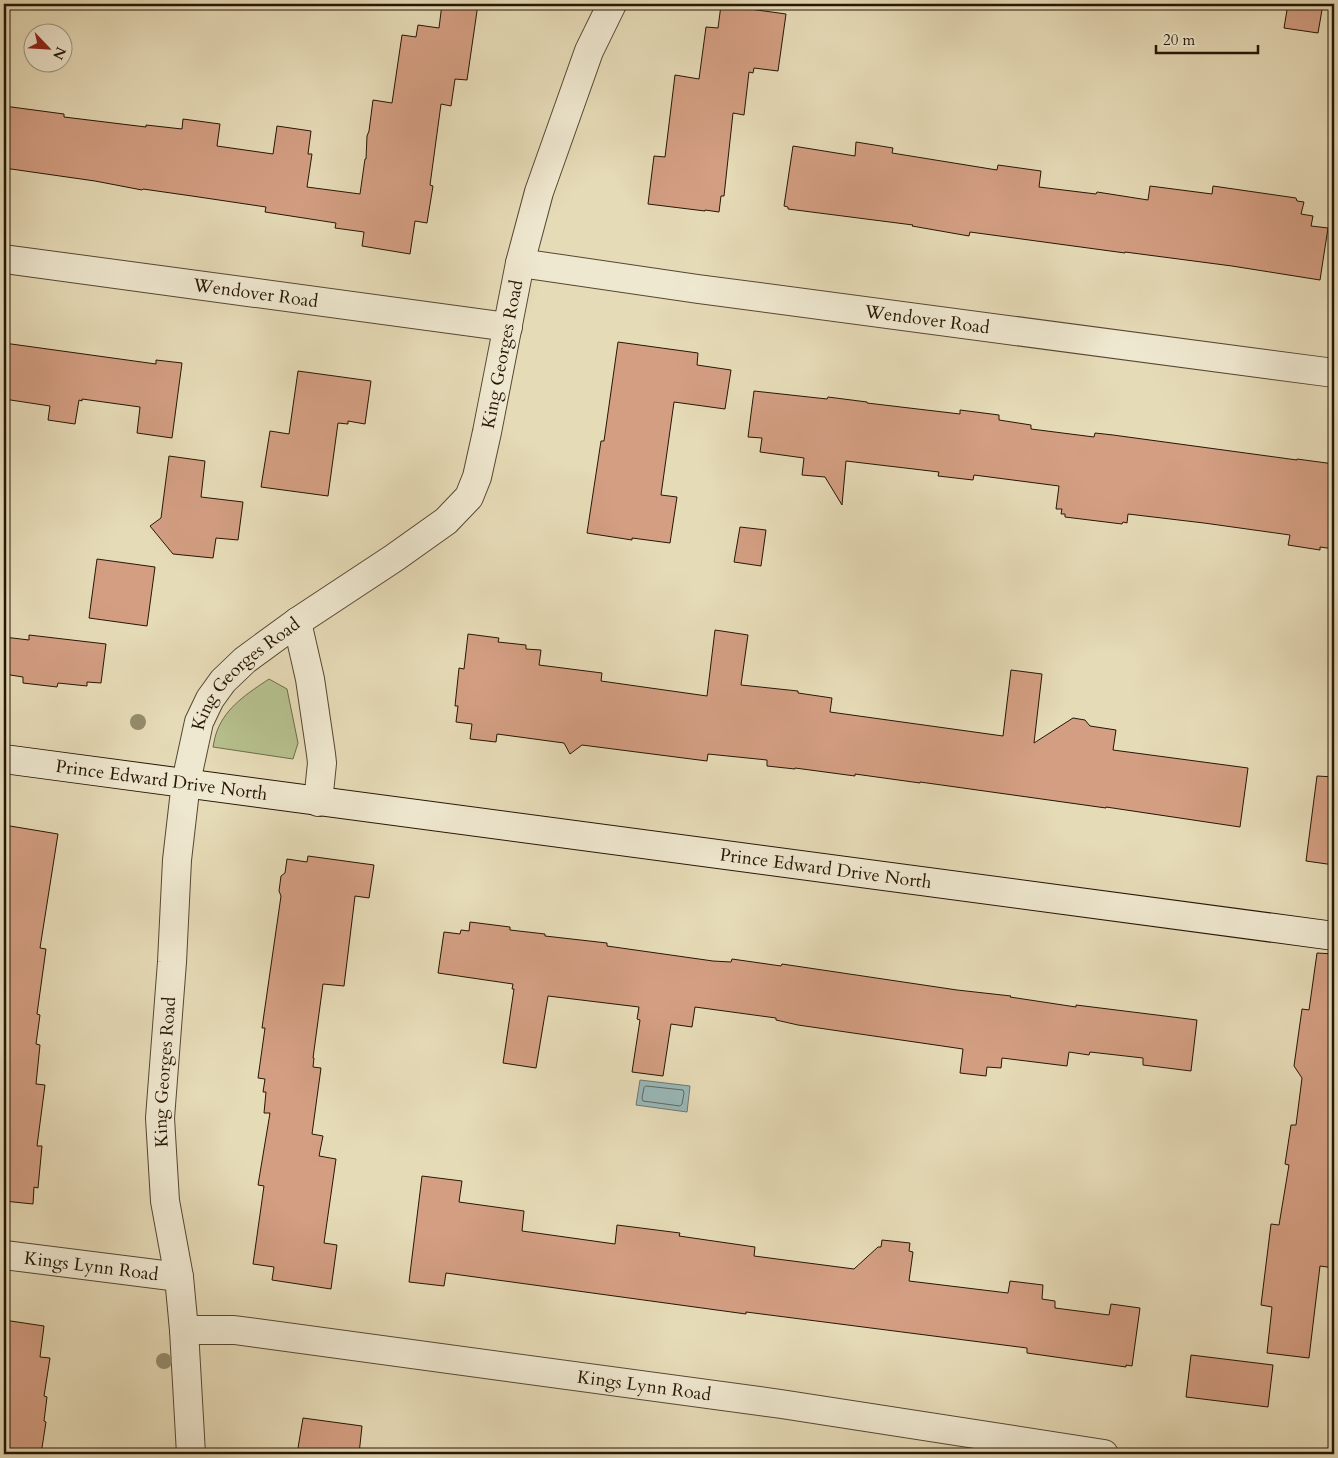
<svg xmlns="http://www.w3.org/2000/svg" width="1338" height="1458" font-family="Cardo,serif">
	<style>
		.green { fill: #b6c08e; stroke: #6e6b4a }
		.water { fill: #9ab8b9; stroke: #6c7771 }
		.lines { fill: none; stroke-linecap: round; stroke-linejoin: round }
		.shore { stroke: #60675f; stroke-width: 1 }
		.building { fill: #d39e82; stroke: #261605 }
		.street-casing { stroke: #564732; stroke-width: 30 }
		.secondary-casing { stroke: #261605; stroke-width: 30 }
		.street { stroke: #efe8d0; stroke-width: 28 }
		.secondary { stroke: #efe8d0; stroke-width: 28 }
		.tree { fill: #948b6c }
		.labels { text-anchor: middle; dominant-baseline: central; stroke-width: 4.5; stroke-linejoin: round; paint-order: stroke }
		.street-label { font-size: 18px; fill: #261605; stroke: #efe8d0 }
	</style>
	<rect width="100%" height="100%" fill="#e6dbb7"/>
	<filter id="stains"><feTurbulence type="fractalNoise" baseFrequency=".004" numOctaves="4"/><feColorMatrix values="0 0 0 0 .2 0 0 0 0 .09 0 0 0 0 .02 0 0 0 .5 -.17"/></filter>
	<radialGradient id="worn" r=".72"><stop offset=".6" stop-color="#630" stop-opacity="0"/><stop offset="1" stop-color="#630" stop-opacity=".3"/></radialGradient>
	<!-- green -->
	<path class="green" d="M269,679l18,10 11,54 -5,16 -80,-12c1,-5 2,-11 4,-16 9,-24 31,-38 52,-52z"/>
	<!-- water -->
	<path class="water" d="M640,1080l50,6 -3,26 -51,-7z"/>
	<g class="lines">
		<!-- shore -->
		<path class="shore" d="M646,1086l37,4 1,3 -2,11 -2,2 -37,-5 -1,-3 2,-10z"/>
	</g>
	<!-- building -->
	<g class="building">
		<path d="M442,4h36l-11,76 -12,-1 -4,27 -10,-2 -11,81 3,1 -6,37 -12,-2 -5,33 -48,-8 2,-14 -29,-4 1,-5 -71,-11 1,-5 -74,-11 -49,-7 -1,1 -47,-9 -91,-13v-62l60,8v3l82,10v-2l36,4 1,-10 37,5 -3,22 56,8 4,-28 34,5 -3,23h4l-5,33 53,7 5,-35h1l1,-23 2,-5 4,-31 19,3 10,-68 14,2 2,-12 21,3z"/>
		<path d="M1288,4h35l-5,29 -34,-5z"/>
		<path d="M721,5l65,9 -8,57 -24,-3 -1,5 -4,-1 -5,43 -11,-2 -9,83h-3l-2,16 -14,-2v1l-57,-7 6,-48 11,1 10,-82 24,4 7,-52 12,1z"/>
		<path d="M856,142l37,6 -1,5 105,17 1,-5 43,6 -2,16 57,7 1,-2 51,8 2,-14 62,8 1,-8 83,12 1,3 7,1 -3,12 12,2 -2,10 17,2 -8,52 -88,-14 -107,-14v1l-155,-21 -1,4 -57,-10 1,-1 -125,-16v-2l-4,-1 9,-60 62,10z"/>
		<path d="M618,342l80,11 -1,12 34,5 -6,39 -51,-7 -13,93 16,2 -7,46 -38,-5v2l-45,-7 14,-92h3z"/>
		<path d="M4,343l152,21v-4l26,3 -10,75 -35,-5 3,-26 -58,-8v2l-3,-1 -4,24 -27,-4 2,-14 -46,-7z"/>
		<path d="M298,371l73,10 -6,43 -17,-3v3l-10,-1 -10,73 -67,-9 9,-56 19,3z"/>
		<path d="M754,391l73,8 1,-2 39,5v1l93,11v-4l39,5v5l32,5v4l63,8 1,-4 18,2 184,25v-1l37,5v85l-14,-2v3l-32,-5 2,-10 -86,-12 -76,-9 -1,9 -4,-1 -1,2 -57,-7v-3h-4l1,-5h-6l3,-23 -85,-11 -1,5 -35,-4 1,-4 -93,-11 -4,44 -17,-28 -23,-2 2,-17 -44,-6 2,-14 -14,-1z"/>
		<path d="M169,456l36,5 -4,36 42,5 -5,38 -22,-2 -3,20 -40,-4 -23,-28 11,-8z"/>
		<path d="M740,527l26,3 -5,36 -27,-4z"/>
		<path d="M97,559l58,8 -8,59 -58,-8z"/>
		<path d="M715,630l33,5 -7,50 57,6v2l34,5 -2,14 173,24 8,-66 31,4 -8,69 39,-25 12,2 5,6 26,4 -3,20 135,18 -8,59 -134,-20v1l-186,-26v1l-65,-9v2l-60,-8v1l-28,-3v-6l-59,-6 -1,7 -125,-16 -12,9 -6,-11 -67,-9 -1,8 -26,-3 2,-15 -16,-2 2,-16h-3l4,-38 5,1 4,-35 31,4 -1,4 28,3v4l15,1 -2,15 63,8 -1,8 106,15z"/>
		<path d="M29,635l77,9 -5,39 -14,-1v4l-29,-3 -1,4 -34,-4v-6l-19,-3v-37l25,3z"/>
		<path d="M1317,776l17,1v88l-28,-4z"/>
		<path d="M4,825l54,9 -18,114 6,1 -9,65 3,1 -4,29 4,1 -4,39 9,1 -8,61h5l-4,42 -4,-1 -1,17 -29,-3z"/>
		<path d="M308,856l66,9 -5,33 -14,-2 -11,90 -21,-2 -10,74h1l-1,9 8,1 -9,66 11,2 -4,20 17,3 -12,84 13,2 -6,44 -59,-9 2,-13 -21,-3 11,-78 -6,-1 12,-72h-6l2,-21h-3l2,-13 -7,-1 7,-50h-3l19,-132 -2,-5 2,-15 4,-3 2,-14 20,3z"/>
		<path d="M470,922l40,5v3l35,4v2l62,7v3l106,15 18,1 1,-3 49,7 1,-2 175,26 54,6 -1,1 66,10v-2l121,15 -6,51 -48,-6v-7l-53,-6 -1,3 -20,-3 -2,14 -65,-8 -1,10 -14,-1 -1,9 -26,-3 3,-24 -165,-24 -22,-5v-2l-81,-11 -3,20 -21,-3 -8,52 -31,-4 8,-52 -3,-1 2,-12 -91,-11 -12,72 -33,-5 11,-74h-2l1,-5 -75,-11 6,-41 16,2 1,-4 8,1z"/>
		<path d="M1317,953l17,1v314l-14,-2 -11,92 -42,-5 5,-46 -11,-2 10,-81 8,1 10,-60 -4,-1 6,-39h5l6,-47 -8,-12 8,-57 7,1z"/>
		<path d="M422,1176l40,5 -3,21 65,9 -2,20 93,13 2,-19 63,8 -1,3 76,11 -1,9 100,13 24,-22h3l1,-7 28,3 -1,8 4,1 -4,29 99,12 2,-12 33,4 -1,14 13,2v7l54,7 2,-11 29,4 -8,58 -6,-1v2l-99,-14v-5l-281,-36v2l-300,-41 -2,13 -35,-4z"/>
		<path d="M4,1320l40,6 -4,31 10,1 -6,38 3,1 -3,24 2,1 -5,32h-37z"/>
		<path d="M1191,1355l82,10 -5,42 -82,-10z"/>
		<path d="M303,1418l59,8 -3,28h-62z"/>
	</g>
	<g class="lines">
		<defs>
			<g id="street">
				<path id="s1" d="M4,259l504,68"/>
				<path id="s2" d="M520,263l178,26 636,84"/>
				<path d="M297,622l13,57 11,75 1,9 -4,39"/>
				<path id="s3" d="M4,1255l175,22"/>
				<path id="s4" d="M184,1330h50l547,74 323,50"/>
				<path id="s5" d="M191,1454l-7,-124 -5,-53 -14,-76 -5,-83 12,-156 5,-102 9,-78 13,-60 11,-23 13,-18 22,-21 52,-38 97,-64 52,-37 23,-24 8,-20 10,-45 33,-169 19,-71 50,-141 23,-47"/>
			</g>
			<g id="secondary">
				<path id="s6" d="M4,759l1330,177"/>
			</g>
		</defs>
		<!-- street casing -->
		<use href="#street" class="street-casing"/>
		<!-- secondary casing -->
		<use href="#secondary" class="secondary-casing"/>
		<!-- street -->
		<use href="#street" class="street"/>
		<!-- secondary -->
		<use href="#secondary" class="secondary"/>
	</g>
	<!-- trees -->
	<g class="tree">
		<circle cx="138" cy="722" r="8"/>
		<circle cx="164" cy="1361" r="8"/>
	</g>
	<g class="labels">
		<!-- street labels -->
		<g class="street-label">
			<text stroke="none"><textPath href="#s1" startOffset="254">Wendover Road</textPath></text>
			<text stroke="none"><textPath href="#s2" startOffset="411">Wendover Road</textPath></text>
			<text stroke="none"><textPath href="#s5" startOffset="1239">King Georges Road</textPath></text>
			<text stroke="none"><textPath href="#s5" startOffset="804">King Georges Road</textPath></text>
			<text stroke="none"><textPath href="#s6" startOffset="159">Prince Edward Drive North</textPath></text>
			<text stroke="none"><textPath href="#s6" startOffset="829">Prince Edward Drive North</textPath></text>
			<text stroke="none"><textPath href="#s5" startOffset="384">King Georges Road</textPath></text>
			<text stroke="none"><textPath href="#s3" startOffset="88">Kings Lynn Road</textPath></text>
			<text stroke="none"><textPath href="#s4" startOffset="464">Kings Lynn Road</textPath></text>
		</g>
	</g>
	<!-- margin -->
	<rect width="1338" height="1458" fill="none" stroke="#e6dbb7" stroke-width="20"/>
	<rect x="5" y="5" width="1328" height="1448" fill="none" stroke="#261605" stroke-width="2.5"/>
	<rect x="10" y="10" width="1318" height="1438" fill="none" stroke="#261605"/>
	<!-- north arrow -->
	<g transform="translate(48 48) rotate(115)"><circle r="24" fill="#efe8d0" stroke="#9f947f"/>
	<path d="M0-4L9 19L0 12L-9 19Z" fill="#8f2418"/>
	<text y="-8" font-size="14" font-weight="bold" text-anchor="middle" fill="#261605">N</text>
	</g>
	<!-- scale -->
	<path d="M1156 45v8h102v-8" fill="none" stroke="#261605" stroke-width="2.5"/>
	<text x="1163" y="45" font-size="15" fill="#261605" stroke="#efe8d0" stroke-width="4" paint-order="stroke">20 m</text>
	<rect width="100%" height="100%" filter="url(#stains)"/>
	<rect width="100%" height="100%" fill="url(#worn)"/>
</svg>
